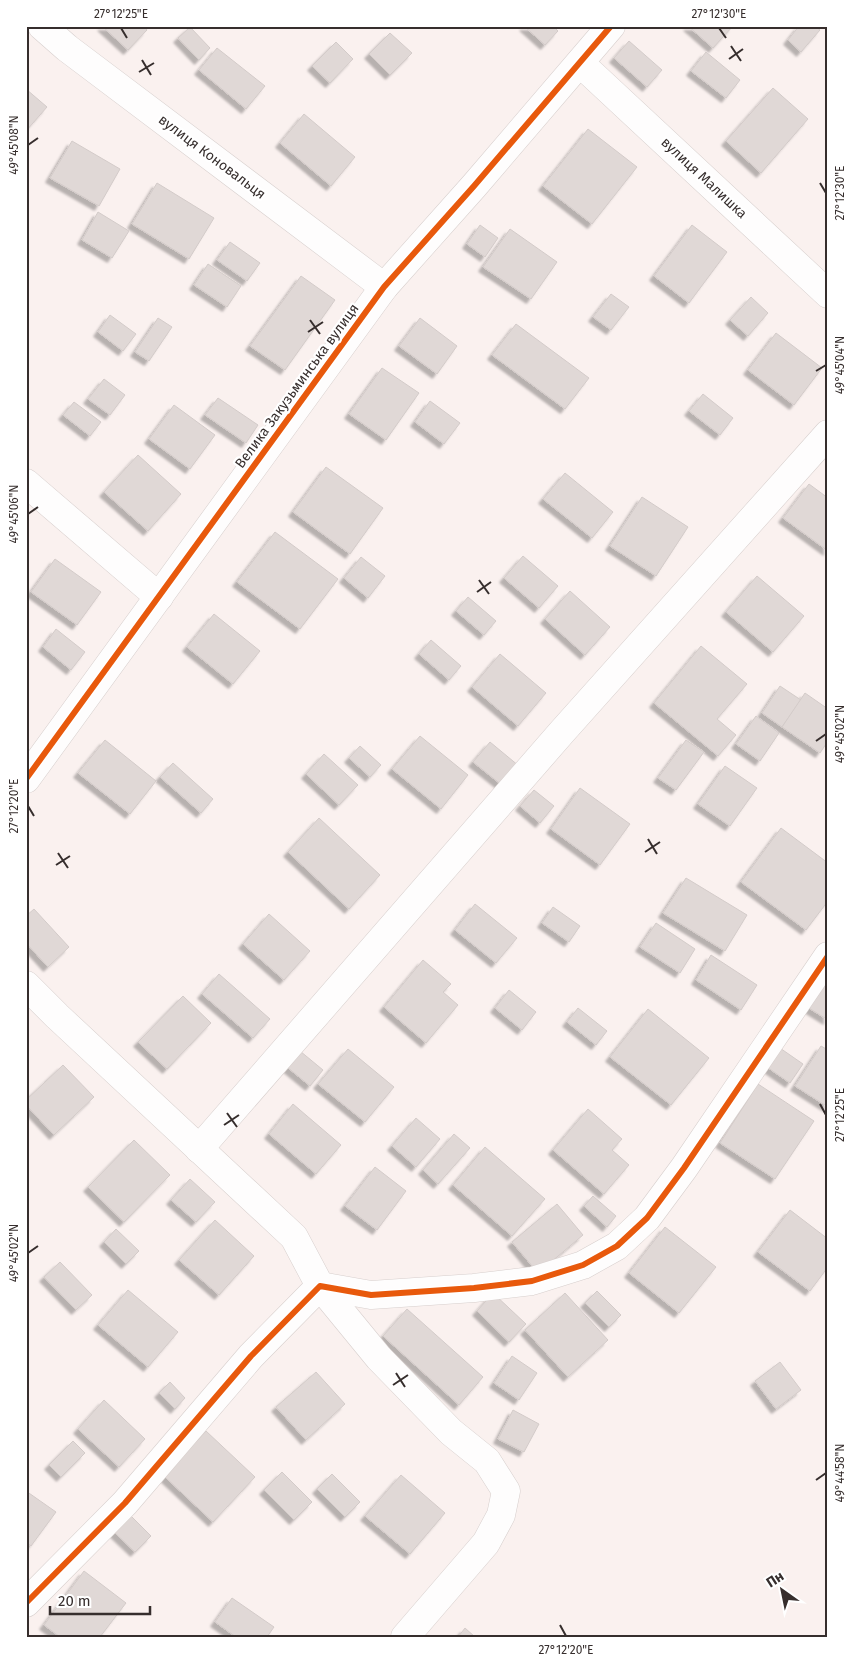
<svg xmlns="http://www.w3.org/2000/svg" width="854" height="1663" font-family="'Fira Sans',sans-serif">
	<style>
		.building { fill: #e0d8d6; stroke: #d3cbc9; filter: url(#shadow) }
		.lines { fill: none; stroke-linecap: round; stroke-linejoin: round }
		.minor-casing { stroke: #d7cfcd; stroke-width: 29 }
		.tertiary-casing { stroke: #d7cfcd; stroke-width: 29 }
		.minor { stroke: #fefdfd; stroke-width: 28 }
		.tertiary { stroke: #fefdfd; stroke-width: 28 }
		.cycleway-casing { stroke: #fff; stroke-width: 9 }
		.cycleway { stroke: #e8590c; stroke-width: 6 }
		.ticks { fill: none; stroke: #362e2d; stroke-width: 2 }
		.labels { text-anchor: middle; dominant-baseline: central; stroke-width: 4.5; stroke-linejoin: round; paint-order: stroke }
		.street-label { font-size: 14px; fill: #362e2d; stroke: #fff }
		.neatline { fill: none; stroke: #362e2d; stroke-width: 2 }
		.ticks-label { font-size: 12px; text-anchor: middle; fill: #362e2d }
	</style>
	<defs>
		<filter id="shadow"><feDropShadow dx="-4.5" dy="4.5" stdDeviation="1" flood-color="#0004"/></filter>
	</defs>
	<rect width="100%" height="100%" fill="#faf1ef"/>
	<!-- building -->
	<g class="building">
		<path d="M102,26h42l3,4 -19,20z"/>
		<path d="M524,26h29l5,5 -13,14z"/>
		<path d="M688,26h45l-20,22z"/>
		<path d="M799,26h16l5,4 -19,22 -13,-12z"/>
		<path d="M190,27l20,21 -11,12 -21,-22z"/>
		<path d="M390,33l22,20 -22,22 -21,-21z"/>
		<path d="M629,41l33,29 -15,17 -33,-29z"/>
		<path d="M336,42l17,17 -23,24 -18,-17z"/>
		<path d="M217,48l48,38 -19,23 -47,-39z"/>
		<path d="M706,52l34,28 -14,18 -35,-27z"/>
		<path d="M773,88l35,31 -47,54 -35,-32z"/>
		<path d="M26,89l21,18 -21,24z"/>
		<path d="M304,114l51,43 -24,29 -51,-43z"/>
		<path d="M588,129l49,38 -45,57 -49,-38z"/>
		<path d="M72,141l48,28 -21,37 -49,-28z"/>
		<path d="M157,183l57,35 -25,41 -57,-35z"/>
		<path d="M98,212l31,19 -17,27 -30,-18z"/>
		<path d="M480,225l18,13 -13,19 -18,-13z"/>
		<path d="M692,225l35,27 -38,51 -35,-27z"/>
		<path d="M510,229l47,33 -26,37 -48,-32z"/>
		<path d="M230,242l30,21 -13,18 -30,-21z"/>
		<path d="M208,264l33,22 -14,21 -33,-22z"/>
		<path d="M301,276l34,24 -50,70 -35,-24z"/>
		<path d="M611,294l18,13 -18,23 -18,-13z"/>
		<path d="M751,297l17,16 -20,23 -18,-16z"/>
		<path d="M110,315l26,19 -13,17 -25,-19z"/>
		<path d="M158,318l14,9 -23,34 -14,-9z"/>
		<path d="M420,318l37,28 -20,28 -38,-28z"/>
		<path d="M516,324l73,54 -24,31 -73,-54z"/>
		<path d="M776,333l46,35 -28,37 -46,-35z"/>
		<path d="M382,368l37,25 -33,47 -37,-26z"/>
		<path d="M104,379l21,16 -15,20 -22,-16z"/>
		<path d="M703,394l30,24 -13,17 -31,-24z"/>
		<path d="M218,398l40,27 -12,18 -41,-28z"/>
		<path d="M430,401l30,22 -16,21 -29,-22z"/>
		<path d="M74,402l27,20 -11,14 -27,-21z"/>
		<path d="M174,405l41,30 -25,34 -41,-30z"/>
		<path d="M138,455l43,39 -33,37 -44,-39z"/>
		<path d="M326,467l57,41 -33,46 -57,-42z"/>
		<path d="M565,473l48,39 -21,26 -49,-39z"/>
		<path d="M809,484l19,14v53l-45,-33z"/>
		<path d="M642,497l46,30 -32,49 -46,-30z"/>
		<path d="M275,532l63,47 -38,50 -63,-47z"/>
		<path d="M523,556l35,30 -19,22 -35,-30z"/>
		<path d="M361,557l24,19 -17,22 -24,-20z"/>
		<path d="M55,559l46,33 -24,33 -46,-33z"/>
		<path d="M757,576l47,40 -31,36 -47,-40z"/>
		<path d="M570,591l40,36 -25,28 -40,-36z"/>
		<path d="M468,597l28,24 -12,14 -28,-24z"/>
		<path d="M214,614l46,37 -27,33 -46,-37z"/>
		<path d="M56,629l29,23 -14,18 -28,-23z"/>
		<path d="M431,640l30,26 -12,14 -30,-26z"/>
		<path d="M701,646l46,38 -30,35 19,16 -18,21 -64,-53z"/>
		<path d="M500,654l46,39 -28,33 -46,-39z"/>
		<path d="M780,686l21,14 -19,27 -20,-14z"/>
		<path d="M805,693l23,16v32l-8,12 -38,-26z"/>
		<path d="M756,716l23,17 -19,28 -24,-17z"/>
		<path d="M420,736l48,39 -27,34 -49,-40z"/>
		<path d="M105,740l51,41 -26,33 -52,-41z"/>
		<path d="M686,740l18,12 -28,38 -18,-12z"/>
		<path d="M490,742l29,24 -16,20 -30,-24z"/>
		<path d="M360,746l21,19 -11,12 -21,-19z"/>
		<path d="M324,754l34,31 -19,20 -33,-31z"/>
		<path d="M173,763l40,36 -12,14 -41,-36z"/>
		<path d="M725,766l32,22 -27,38 -32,-22z"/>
		<path d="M580,788l50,36 -30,41 -49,-36z"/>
		<path d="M534,790l20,16 -14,17 -20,-17z"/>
		<path d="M319,818l61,57 -31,34 -61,-57z"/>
		<path d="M781,828l47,35v38l-22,29 -65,-48z"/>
		<path d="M686,878l61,37 -22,36 -62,-38z"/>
		<path d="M475,904l42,34 -21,25 -41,-33z"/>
		<path d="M553,907l27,19 -11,16 -27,-19z"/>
		<path d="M34,909l35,38 -21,20 -22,-24v-27z"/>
		<path d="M269,914l41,37 -26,29 -41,-36z"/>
		<path d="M656,923l39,26 -15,24 -40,-26z"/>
		<path d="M711,955l46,30 -16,25 -45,-30z"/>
		<path d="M423,960l28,24 -8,8 15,13 -32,38 -42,-36z"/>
		<path d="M828,967v53l-24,-15z"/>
		<path d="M219,974l51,45 -17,19 -51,-44z"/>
		<path d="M509,990l27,22 -14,18 -27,-22z"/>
		<path d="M183,996l28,27 -44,46 -29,-27z"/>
		<path d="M578,1008l29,23 -11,14 -29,-23z"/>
		<path d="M648,1009l61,49 -38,47 -61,-48z"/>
		<path d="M777,1046l26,18 -13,19 -26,-18z"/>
		<path d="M821,1046l7,4v57l-33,-21z"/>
		<path d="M348,1049l46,38 -29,35 -47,-38z"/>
		<path d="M300,1051l23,19 -13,16 -23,-19z"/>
		<path d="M63,1065l31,32 -40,38 -28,-30v-5z"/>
		<path d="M758,1084l56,37 -39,58 -55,-36z"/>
		<path d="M293,1104l48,41 -25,29 -47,-40z"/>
		<path d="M588,1109l34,30 -10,11 17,15 -25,29 -51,-44z"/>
		<path d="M416,1118l24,21 -24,28 -24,-21z"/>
		<path d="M454,1134l16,14 -32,36 -15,-14z"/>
		<path d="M134,1140l36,35 -46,47 -36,-35z"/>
		<path d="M485,1147l60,52 -33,37 -59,-51z"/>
		<path d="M375,1167l31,24 -29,39 -32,-24z"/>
		<path d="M190,1179l25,23 -19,20 -25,-22z"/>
		<path d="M593,1196l23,20 -9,11 -23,-21z"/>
		<path d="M557,1204l26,31 -45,38 -26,-31z"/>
		<path d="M790,1210l38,29v28l-18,24 -52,-39z"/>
		<path d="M215,1220l39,36 -35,39 -40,-35z"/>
		<path d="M665,1227l51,40 -37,46 -50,-40z"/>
		<path d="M116,1229l23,22 -13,13 -22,-22z"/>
		<path d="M60,1262l32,33 -16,15 -32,-33z"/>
		<path d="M128,1290l50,42 -30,35 -50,-42z"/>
		<path d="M597,1291l24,24 -12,12 -24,-24z"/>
		<path d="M493,1293l33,31 -17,18 -32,-31z"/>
		<path d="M565,1293l43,47 -40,37 -43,-47z"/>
		<path d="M407,1309l76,68 -24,28 -76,-69z"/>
		<path d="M512,1356l25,17 -18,27 -25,-17z"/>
		<path d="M780,1362l21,28 -25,19 -21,-28z"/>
		<path d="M316,1372l29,32 -39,36 -30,-33z"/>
		<path d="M170,1382l15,16 -10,11 -16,-16z"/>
		<path d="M104,1400l41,39 -26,28 -41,-38z"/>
		<path d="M513,1410l26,14 -15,28 -26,-13z"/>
		<path d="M206,1431l49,46 -42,45 -49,-46z"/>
		<path d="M73,1441l12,12 -24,24 -12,-12z"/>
		<path d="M282,1472l30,30 -18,18 -30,-30z"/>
		<path d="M332,1474l28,28 -15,15 -28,-28z"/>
		<path d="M401,1475l44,38 -35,41 -45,-38z"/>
		<path d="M26,1491l30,21 -25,34 -5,-4z"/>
		<path d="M128,1513l23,23 -16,16 -23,-22z"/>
		<path d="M84,1571l42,32 -26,34h-40l-16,-12z"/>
		<path d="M232,1598l42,29 -7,10h-31l-21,-15z"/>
		<path d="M465,1628l10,9h-17z"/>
	</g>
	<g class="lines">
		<defs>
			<g id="minor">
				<path d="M42,26l25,22 317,239"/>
				<path d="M580,63l248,231"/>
				<path d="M26,483l133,114"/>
				<path d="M26,985l31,31 237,221 26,49 59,72 72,74 36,29 19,30 -5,24 -15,28 -81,94"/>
				<path d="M199,1149l362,-416 267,-299"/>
				<path d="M26,1603l99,-100 126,-147 69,-70 51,9 103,-7 58,-7 51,-16 34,-19 30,-28 37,-50 144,-212"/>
			</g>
			<path id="tertiary" d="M26,779l358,-492 90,-101 137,-160"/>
		</defs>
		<!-- minor casing -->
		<use href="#minor" class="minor-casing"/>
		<!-- tertiary casing -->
		<use href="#tertiary" class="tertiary-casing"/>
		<!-- minor -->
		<use href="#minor" class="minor"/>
		<!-- tertiary -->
		<use href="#tertiary" class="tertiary"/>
		<defs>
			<g id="cycleway">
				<path d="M26,779l358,-492 90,-101 137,-160"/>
				<path d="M26,1603l99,-100 126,-147 69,-70 51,9 103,-7 58,-7 51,-16 34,-19 30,-28 37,-50 144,-212"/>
			</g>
		</defs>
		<!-- cycleway casing -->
		<use href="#cycleway" class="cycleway-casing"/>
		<!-- cycleway -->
		<use href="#cycleway" class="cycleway"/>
	</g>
	<!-- ticks -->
	<path class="ticks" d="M121,28l6,10M719,28l7,10M731,46l10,15M729,59l14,-10M142,60l9,15M139,72l15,-9M28,145l10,-7M820,183l6,10M310,320l10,14M308,332l15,-10M816,371l10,-6M28,514l10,-7M479,580l10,14M477,592l14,-10M816,741l10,-7M28,806l6,10M648,839l9,15M645,852l15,-10M58,853l10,15M56,865l14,-9M820,1104l6,11M227,1113l10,14M224,1125l15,-10M28,1253l10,-7M396,1373l9,14M393,1385l15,-10M816,1480l10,-7M560,1625l6,11"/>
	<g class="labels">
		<!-- street labels -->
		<g class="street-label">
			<text transform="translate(212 157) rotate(37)">вулиця Коновальця</text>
			<text transform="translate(704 178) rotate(43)">вулиця Малишка</text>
			<text transform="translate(297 386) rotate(-54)">Велика Закузьминська вулиця</text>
		</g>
	</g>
	<!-- border -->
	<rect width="854" height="1663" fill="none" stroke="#ffffff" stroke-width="55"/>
	<!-- north arrow -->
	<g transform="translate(782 1590) rotate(327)" stroke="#ffffff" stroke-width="4" paint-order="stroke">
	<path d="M0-4L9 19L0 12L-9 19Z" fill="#362e2d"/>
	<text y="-8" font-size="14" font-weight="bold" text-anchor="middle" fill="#362e2d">Пн</text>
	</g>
	<!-- scale -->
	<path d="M50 1606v8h100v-8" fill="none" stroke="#362e2d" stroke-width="2.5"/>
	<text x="58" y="1606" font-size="15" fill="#362e2d" stroke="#ffffff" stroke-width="4" paint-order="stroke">20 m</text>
	<rect x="28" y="28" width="798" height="1608" class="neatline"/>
	<g class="ticks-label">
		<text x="121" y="18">27°12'25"E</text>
		<text x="719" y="18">27°12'30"E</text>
		<text transform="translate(14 145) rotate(-90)" y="4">49°45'08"N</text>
		<text transform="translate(840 193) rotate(-90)" y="4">27°12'30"E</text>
		<text transform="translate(840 365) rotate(-90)" y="4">49°45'04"N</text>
		<text transform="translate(14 514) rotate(-90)" y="4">49°45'06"N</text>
		<text transform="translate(840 734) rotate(-90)" y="4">49°45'02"N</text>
		<text transform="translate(14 806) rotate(-90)" y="4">27°12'20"E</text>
		<text transform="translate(840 1115) rotate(-90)" y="4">27°12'25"E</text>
		<text transform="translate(14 1253) rotate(-90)" y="4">49°45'02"N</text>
		<text transform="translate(840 1473) rotate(-90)" y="4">49°44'58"N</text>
		<text x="566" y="1654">27°12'20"E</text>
	</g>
</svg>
